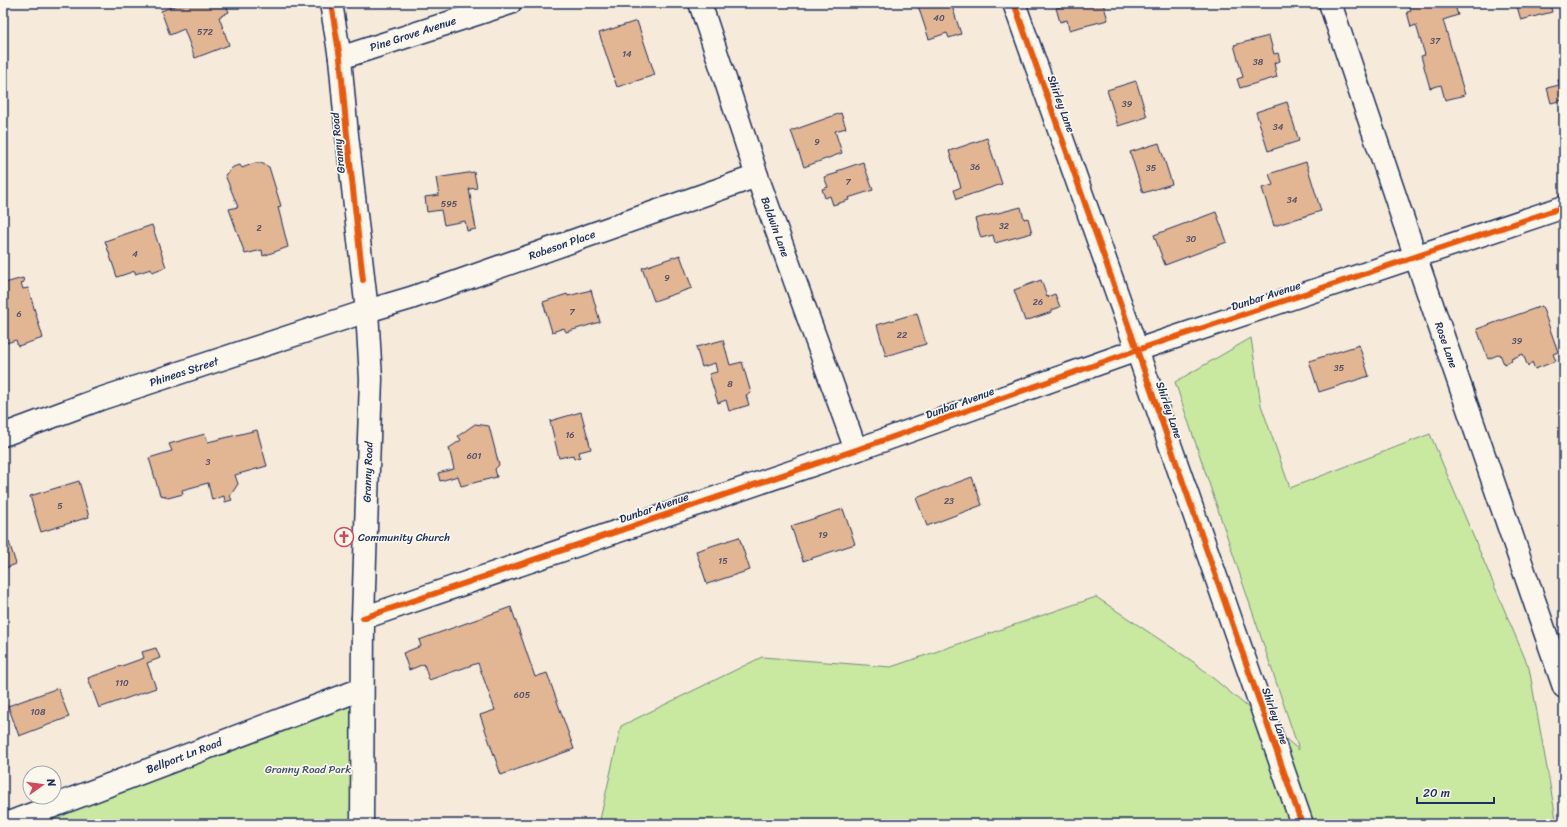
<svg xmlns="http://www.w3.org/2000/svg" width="1567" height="827" font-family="Sriracha,sans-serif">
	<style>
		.green { fill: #c9e8a0; stroke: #728c7f }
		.building { fill: #e2b593; stroke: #1b2f5e }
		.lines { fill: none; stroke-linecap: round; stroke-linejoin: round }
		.minor-casing { stroke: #1b2f5e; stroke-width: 25 }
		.tertiary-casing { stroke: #1b2f5e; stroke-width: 25 }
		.minor { stroke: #fbf7ec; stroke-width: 22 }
		.tertiary { stroke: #fbf7ec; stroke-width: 22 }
		.cycleway-casing { stroke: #fbf7ec; stroke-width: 8 }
		.cycleway { stroke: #e8590c; stroke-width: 6 }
		.labels { text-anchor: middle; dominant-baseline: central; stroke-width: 3.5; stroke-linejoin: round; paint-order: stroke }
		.number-label { font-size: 9px; fill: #4d506b }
		.street-label { font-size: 11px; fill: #1b2f5e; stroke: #fbf7ec }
		.poi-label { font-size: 11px; fill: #1b2f5e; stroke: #fbf7ec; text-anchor: start }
		.park-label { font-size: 11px; fill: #3e546b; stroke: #fbf7ec }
	</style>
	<rect width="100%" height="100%" fill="#f6eada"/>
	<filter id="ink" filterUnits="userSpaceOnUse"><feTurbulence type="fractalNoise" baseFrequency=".025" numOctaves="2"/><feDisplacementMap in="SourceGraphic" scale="8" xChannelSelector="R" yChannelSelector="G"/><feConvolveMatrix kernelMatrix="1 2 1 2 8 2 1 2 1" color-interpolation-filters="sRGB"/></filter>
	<g filter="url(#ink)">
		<!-- green -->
		<g class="green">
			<path d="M1251,338l10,67 29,83 140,-54 99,234 28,156h-958l22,-98 141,-69 129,10 205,-70 99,66 104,87 -124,-368z"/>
			<path d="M362,689l4,135h-357z"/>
		</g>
		<!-- building -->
		<g class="building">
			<path d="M182,3h43l4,9 -10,5 10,28 -34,13 -11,-29 -14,6 -9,-24z"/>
			<path d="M917,3h34l10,31 -12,4 -2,-5 -18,6z"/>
			<path d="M1060,3h43l5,17 -39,10 -2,-10 -7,2 -4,-14 5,-1z"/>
			<path d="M1408,3h46l4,12 -15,5 22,75 -20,5 -4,-15 -11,3 -9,-32 4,-1 -9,-30 -5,2 -4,-15 4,-1z"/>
			<path d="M1516,3h34l2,9 -31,8z"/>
			<path d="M637,21l18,54 -38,12 -18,-54z"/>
			<path d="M1269,36l5,18 4,-1 2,8 -6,2 3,14 -37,11 -3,-9 6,-2 -9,-32z"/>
			<path d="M1564,78v26l-1,-4 -12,3 -4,-15 12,-3 -1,-5z"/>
			<path d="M1136,81l11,36 -29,9 -11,-36z"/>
			<path d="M1287,102l12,39 -31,10 -12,-39z"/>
			<path d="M841,113l5,15 -11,3 7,22 -38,14 -13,-36z"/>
			<path d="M987,138l15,46 -45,15 -3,-9 7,-3 -12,-36z"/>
			<path d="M1159,143l13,41 -29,9 -13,-41z"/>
			<path d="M863,162l10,28 -25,8 1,2 -16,5 -3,-9 -5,2 -3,-9 6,-2 -4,-10 14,-4 -1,-2z"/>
			<path d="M1306,162l15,49 -47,15 -12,-38 11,-3 -4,-11z"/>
			<path d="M255,163h6l8,4 12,39 -3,1 10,40 -25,9 -1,-6 -17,4 -16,-45 9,-2 -13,-32 8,-8 7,-2 2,3z"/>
			<path d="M474,172l3,16 -8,1 7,40 -9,2 -2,-10 -21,4 -3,-15 -14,2 -2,-15 14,-2 -3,-17z"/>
			<path d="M1021,207l3,12 4,-1 4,15 -37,10 -2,-8 -12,3 -6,-19z"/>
			<path d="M1216,212l11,30 -62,23 -11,-30z"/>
			<path d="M152,225l14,42 -14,5 -1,-3 -16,5v-3l-18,6 -12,-36z"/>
			<path d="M680,255l12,33 -38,13 -12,-33z"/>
			<path d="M23,278l1,4 -3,1 2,6 5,-1 15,50 -25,8 -2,-6 -13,4v-62l2,1z"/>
			<path d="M1041,280l6,17 8,-3 5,13 -8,3v2l-27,9 -11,-31z"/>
			<path d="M591,290l9,32 -34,10 -2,-4 -12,4 -9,-30 24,-8 1,2z"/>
			<path d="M1542,306l16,46 -5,2 3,7 -21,8 -3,-7 -4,5 -5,-13 -12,5 1,2 -8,3 -4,-10 -12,5 -11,-30z"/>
			<path d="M917,313l9,31 -40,12 -9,-31z"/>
			<path d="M723,340l7,25 12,-3 9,31 -5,2 3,10 -20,6 -3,-11 -8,3 -9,-29 8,-2 -2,-9 -13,4 -6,-20z"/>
			<path d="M1359,345l10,31 -50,16 -10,-31z"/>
			<path d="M581,412l10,37 -12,3 1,5 -6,2 -1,-4 -14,3 -9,-37z"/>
			<path d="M475,424l14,2 10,39 -4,4 2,8 -36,9 -3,-10 -18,5 -2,-8 16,-4 -5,-21 12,-8 -3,-4z"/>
			<path d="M257,430l10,36 -32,9 3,9 -8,12 2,4 -7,2 -1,-6 -12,4 -4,-17 -26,7 1,4 -15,4 -3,-2 -5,-1 -11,-37 23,-7 -3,-7 36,-10 3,8z"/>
			<path d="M972,477l10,28 -55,21 -11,-28z"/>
			<path d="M79,481l10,36 -48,15 -11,-36z"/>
			<path d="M843,509l12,35 -52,17 -12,-35z"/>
			<path d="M739,537l11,33 -43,14 -11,-33z"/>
			<path d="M9,542l7,22 -13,5v-25z"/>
			<path d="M511,607l24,70 12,-4 27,76 -73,26 -21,-60 15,-5 -17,-47 -49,17 -5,-16 -15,6 -6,-17 18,-7 -2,-6z"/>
			<path d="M156,648l4,10 -13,5 9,25 -57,20 -11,-30 56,-20 -2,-6z"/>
			<path d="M58,688l11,29 -50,19 -11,-30z"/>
		</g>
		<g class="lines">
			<defs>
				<g id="minor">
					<path d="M700,3l57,173 99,274"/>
					<path d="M1014,3l123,347 165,474"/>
					<path d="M1330,3l86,255 148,429"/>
					<path d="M340,58l170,-55"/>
					<path d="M3,435l97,-36 267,-88 44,-13 346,-122"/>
					<path d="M363,618l493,-168 281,-100 427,-143"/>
					<path d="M6,824l356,-135"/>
				</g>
				<path id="tertiary" d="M331,3l9,55 7,77 20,176 4,68 -8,239 -1,206"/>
			</defs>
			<!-- minor casing -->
			<use href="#minor" class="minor-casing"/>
			<!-- tertiary casing -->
			<use href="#tertiary" class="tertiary-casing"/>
			<!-- minor -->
			<use href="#minor" class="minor"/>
			<!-- tertiary -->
			<use href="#tertiary" class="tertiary"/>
			<defs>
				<g id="cycleway">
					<path d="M331,3l9,55 7,77 16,145"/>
					<path d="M1014,3l123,347 165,474"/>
					<path d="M363,618l493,-168 281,-100 427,-143"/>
				</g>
			</defs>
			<!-- cycleway casing -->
			<use href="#cycleway" class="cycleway-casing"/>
			<!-- cycleway -->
			<use href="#cycleway" class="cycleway"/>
		</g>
	</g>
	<!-- icons -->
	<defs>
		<symbol id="church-ring" viewBox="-11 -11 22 22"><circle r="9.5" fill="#fbf7ec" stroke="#d1495b" stroke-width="1.5"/><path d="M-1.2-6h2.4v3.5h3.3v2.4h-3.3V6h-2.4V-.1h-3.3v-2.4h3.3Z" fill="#d1495b"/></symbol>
	</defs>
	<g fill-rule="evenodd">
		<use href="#church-ring" x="333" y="526" width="22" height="22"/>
	</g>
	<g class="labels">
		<!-- number labels -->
		<g class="number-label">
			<text x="939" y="18">40</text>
			<text x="205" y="32">572</text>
			<text x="1435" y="41">37</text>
			<text x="627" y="54">14</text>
			<text x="1258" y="62">38</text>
			<text x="1127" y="104">39</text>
			<text x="1278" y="127">34</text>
			<text x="817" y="142">9</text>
			<text x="975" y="167">36</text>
			<text x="1151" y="168">35</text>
			<text x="848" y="182">7</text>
			<text x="1292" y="200">34</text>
			<text x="449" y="204">595</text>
			<text x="1004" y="226">32</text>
			<text x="259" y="228">2</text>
			<text x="1191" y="239">30</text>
			<text x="135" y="254">4</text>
			<text x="667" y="278">9</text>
			<text x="1038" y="302">26</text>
			<text x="572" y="312">7</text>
			<text x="19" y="314">6</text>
			<text x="902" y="335">22</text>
			<text x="1517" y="341">39</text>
			<text x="1339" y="368">35</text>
			<text x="730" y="384">8</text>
			<text x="570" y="435">16</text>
			<text x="474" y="456">601</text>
			<text x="208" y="462">3</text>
			<text x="949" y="501">23</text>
			<text x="60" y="506">5</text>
			<text x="823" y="535">19</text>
			<text x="723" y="561">15</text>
			<text x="122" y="683">110</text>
			<text x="522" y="695">605</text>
			<text x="38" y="712">108</text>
		</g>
		<!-- street labels -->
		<g class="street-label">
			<text transform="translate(413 34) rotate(-18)">Pine Grove Avenue</text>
			<text transform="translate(1061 104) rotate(70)">Shirley Lane</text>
			<text transform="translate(338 143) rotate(-96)">Granny Road</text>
			<text transform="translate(775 227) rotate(70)">Baldwin Lane</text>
			<text transform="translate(562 245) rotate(-19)">Robeson Place</text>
			<text transform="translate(1266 296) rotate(-18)">Dunbar Avenue</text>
			<text transform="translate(1446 345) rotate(71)">Rose Lane</text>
			<text transform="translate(184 372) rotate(-18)">Phineas Street</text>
			<text transform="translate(960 403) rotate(-20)">Dunbar Avenue</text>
			<text transform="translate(1169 410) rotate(71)">Shirley Lane</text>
			<text transform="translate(368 472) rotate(-88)">Granny Road</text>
			<text transform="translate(654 508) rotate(-19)">Dunbar Avenue</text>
			<text transform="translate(1275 716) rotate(71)">Shirley Lane</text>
			<text transform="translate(184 756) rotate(-21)">Bellport Ln Road</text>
		</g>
		<!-- poi labels -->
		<g class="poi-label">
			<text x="358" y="537">Community Church</text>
		</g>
		<!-- park labels -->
		<g class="park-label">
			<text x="308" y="769">Granny Road Park</text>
		</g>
	</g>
	<!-- margin -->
	<rect width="1567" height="827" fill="none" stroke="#fbf7ec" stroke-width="16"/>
	<rect x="8" y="8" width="1551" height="811" fill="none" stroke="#1b2f5e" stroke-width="1.5" filter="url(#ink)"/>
	<!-- north arrow -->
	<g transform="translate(42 785) rotate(76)"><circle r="19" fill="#fbf7ec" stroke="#a1a7b3"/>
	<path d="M0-3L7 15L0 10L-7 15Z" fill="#d1495b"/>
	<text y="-6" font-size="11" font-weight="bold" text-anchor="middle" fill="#1b2f5e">N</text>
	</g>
	<!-- scale -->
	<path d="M1417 797v6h77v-6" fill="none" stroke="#1b2f5e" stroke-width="2"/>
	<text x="1423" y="797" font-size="12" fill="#1b2f5e" stroke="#fbf7ec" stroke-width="3" paint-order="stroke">20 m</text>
</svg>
